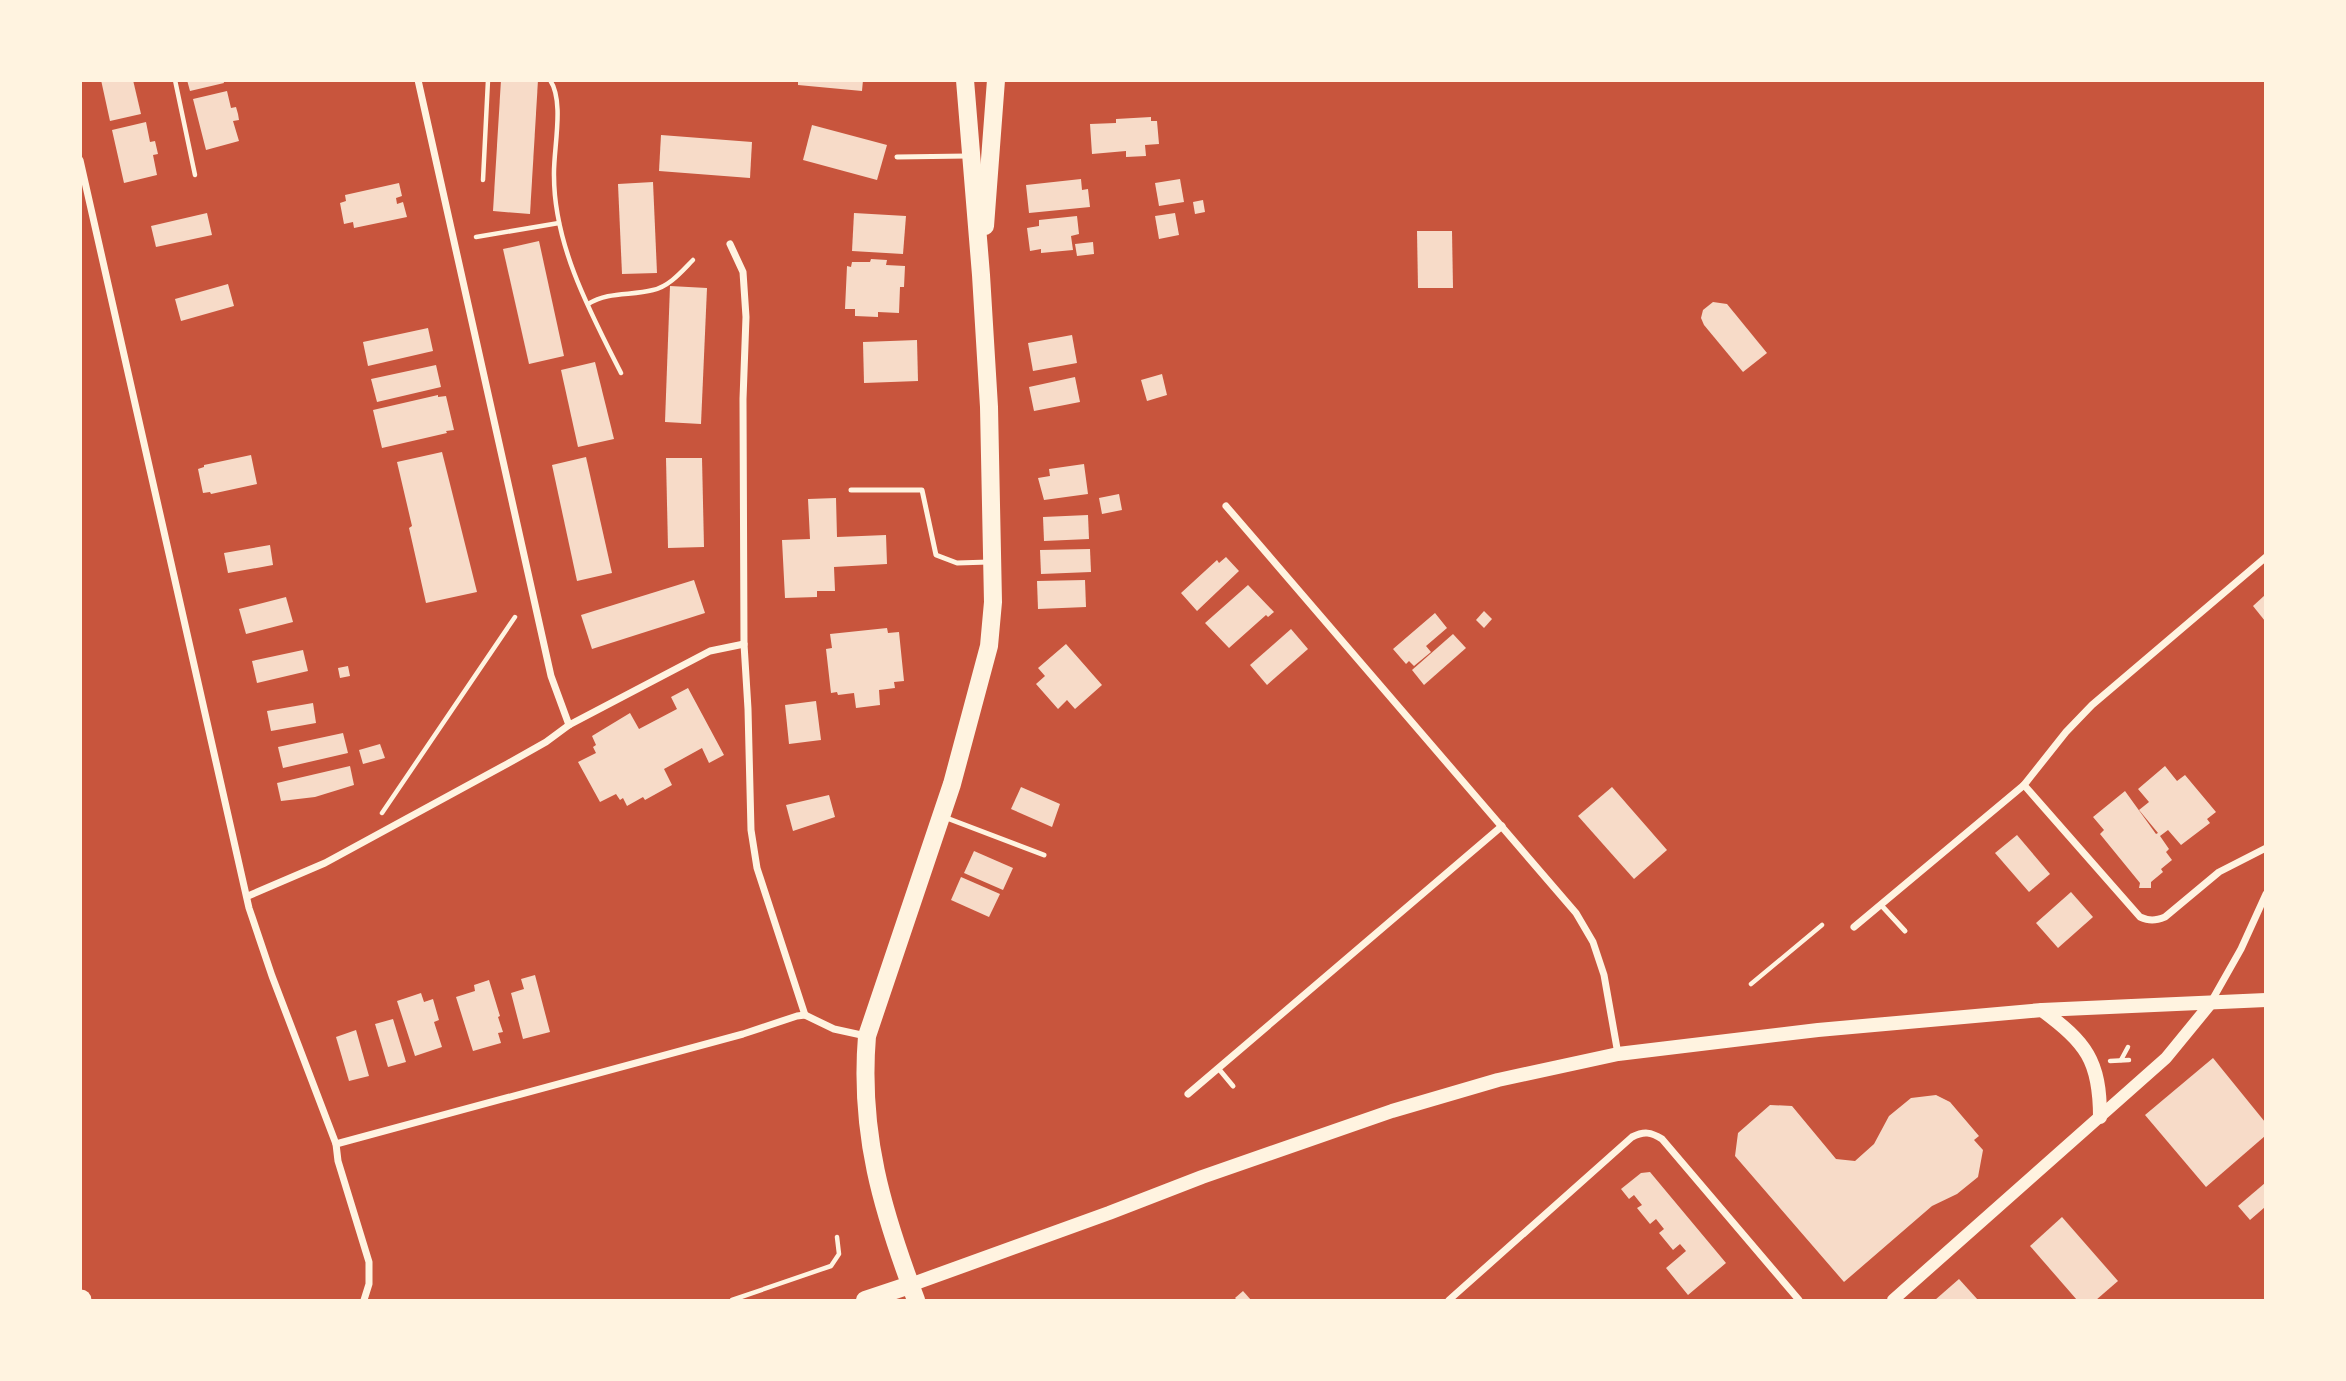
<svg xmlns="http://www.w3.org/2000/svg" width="2346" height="1381" font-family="'Asap Condensed',sans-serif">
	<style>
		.building { fill: #f7dbc8 }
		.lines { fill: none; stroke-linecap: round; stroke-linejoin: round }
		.path { stroke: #fff3e0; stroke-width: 4.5 }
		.service { stroke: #fff3e0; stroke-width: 5 }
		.minor { stroke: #fff3e0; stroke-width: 7 }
		.tertiary { stroke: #fff3e0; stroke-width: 12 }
		.secondary { stroke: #fff3e0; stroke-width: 14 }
		.primary { stroke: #fff3e0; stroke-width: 18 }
		.motorway { stroke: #fff3e0; stroke-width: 21 }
	</style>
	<rect width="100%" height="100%" fill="#c8553d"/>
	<!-- building -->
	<g class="building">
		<path d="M101,80h32l8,34 -31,7z"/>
		<path d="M187,80h36l1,3 -34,8z"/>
		<path d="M501,80h37l-8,134 -37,-3z"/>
		<path d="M798,80h65l-1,11 -64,-6z"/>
		<path d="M227,91l4,17 5,-1 2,7 1,6 -6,1 6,20 -33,9 -13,-51z"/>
		<path d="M1151,117v4h6l2,23 -14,1 1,11 -20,1v-6l-34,3 -2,-30 26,-1v-4z"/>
		<path d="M146,122l4,20 5,-1 3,13 -5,1 4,20 -33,8 -12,-53z"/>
		<path d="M812,125l75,20 -10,35 -74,-20z"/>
		<path d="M661,135l91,7 -2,36 -91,-7z"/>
		<path d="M1081,179l1,11 6,-1 2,18 -61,6 -3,-28z"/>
		<path d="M1180,179l4,23 -25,4 -4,-23z"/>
		<path d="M653,182l4,91 -35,1 -4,-90z"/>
		<path d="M399,183l3,13 -6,2 1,6 6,-2 4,15 -53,11 -1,-6 -9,2 -4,-21 6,-2 -1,-6z"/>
		<path d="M1203,200l2,12 -10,2 -2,-12z"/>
		<path d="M207,213l5,22 -56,12 -5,-21z"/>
		<path d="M854,213l52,3 -3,38 -51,-3z"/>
		<path d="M1175,213l4,22 -20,4 -4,-23z"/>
		<path d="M1077,216l2,18 -8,2 2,14 -32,3v-4l-11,2 -3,-23 12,-2v-6z"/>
		<path d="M1417,231h35l1,57h-35z"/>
		<path d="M539,241l25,115 -35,8 -26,-115z"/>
		<path d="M1093,242l1,12 -17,2 -2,-12z"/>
		<path d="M871,259l16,1 -1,5 19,1 -1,21h-4l-1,26 -21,-1v5l-23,-1v-7h-10l2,-43 4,1 1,-5h18z"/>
		<path d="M228,284l6,22 -53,15 -6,-22z"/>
		<path d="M670,286l37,2 -6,136 -36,-2z"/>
		<path d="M1713,302l14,2 40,49 -24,19 -39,-47 -3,-7 2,-8z"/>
		<path d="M428,328l5,23 -65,15 -5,-24z"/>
		<path d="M1072,335l5,28 -44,8 -5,-28z"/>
		<path d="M917,340l1,41 -54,2 -1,-41z"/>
		<path d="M595,362l19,77 -36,8 -17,-77z"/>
		<path d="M436,365l5,22 -64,15 -6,-23z"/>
		<path d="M1162,374l5,21 -20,6 -6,-21z"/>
		<path d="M1075,377l5,25 -46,9 -5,-24z"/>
		<path d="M438,395v2l8,-1 8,34 -8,1 1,2 -65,15 -9,-38z"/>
		<path d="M442,452l35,140 -51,11 -17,-75 3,-2 -15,-64z"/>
		<path d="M251,455l6,29 -46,10 -1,-2 -7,1 -5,-24 6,-2v-2z"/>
		<path d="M586,457l26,116 -35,8 -25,-116z"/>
		<path d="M666,458h36l2,89 -36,1z"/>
		<path d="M1084,464l4,30 -44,6 -6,-22 12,-2 -1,-7z"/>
		<path d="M1119,494l3,16 -20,4 -3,-16z"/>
		<path d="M836,498l1,39 49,-2 1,29 -53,3 1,24h-18v6l-32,1 -3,-58 28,-1 -2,-40z"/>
		<path d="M1088,515l1,24 -45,2 -1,-24z"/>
		<path d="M270,545l3,20 -45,8 -4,-20z"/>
		<path d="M1090,549l1,23 -50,2 -1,-24z"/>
		<path d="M1226,557l13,14 -42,40 -16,-18 36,-33 2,3z"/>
		<path d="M694,580l11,33 -113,36 -11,-34z"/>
		<path d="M1085,580l1,27 -48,2 -1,-28z"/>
		<path d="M1248,585l26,27 -6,5 -2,-2 -37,33 -24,-25z"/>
		<path d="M2265,595v26l-12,-15z"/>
		<path d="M286,597l7,25 -47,12 -7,-25z"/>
		<path d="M1484,611l8,8 -8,9 -8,-8z"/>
		<path d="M1435,613l12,15 -21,18 5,6 -17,14 -5,-5 -3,3 -13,-15z"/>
		<path d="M887,628l1,5 11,-1 5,49 -10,1 1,6 -16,2 1,15 -24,3 -2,-15 -16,2 -1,-3 -6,1 -5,-44 6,-1 -2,-14z"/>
		<path d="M1291,629l17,20 -41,36 -17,-20z"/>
		<path d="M1453,634l13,14 -42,37 -12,-15z"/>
		<path d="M1066,644l36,41 -27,24 -8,-9 -9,9 -22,-25 9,-8 -7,-8z"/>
		<path d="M303,650l5,21 -51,12 -5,-22z"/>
		<path d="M348,666l2,10 -10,2 -2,-10z"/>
		<path d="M688,688l36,67 -15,8 -7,-15 -38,21 8,16 -27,15 -2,-3 -16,9 -4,-8 -3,2 -4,-6 -16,8 -22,-40 18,-9 -3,-6 3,-2 -4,-9 38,-23 9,16 38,-20 -6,-12z"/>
		<path d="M816,701l5,39 -32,4 -4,-39z"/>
		<path d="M313,703l3,20 -45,8 -4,-20z"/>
		<path d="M343,733l5,20 -65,15 -5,-21z"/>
		<path d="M380,744l5,14 -22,6 -4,-14z"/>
		<path d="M350,766l4,19 -39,12 -34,4 -4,-18z"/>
		<path d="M2165,766l12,15 8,-6 31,37 -9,7 3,4 -29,22 -13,-15 -8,6 9,13 -3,3 6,8 -11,9 2,3 -12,10v6h-12l1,-5 -40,-49 4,-4 -11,-13 32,-26 31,43 2,-1 -19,-23 10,-8 -11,-13z"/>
		<path d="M1021,787l39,17 -8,23 -41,-18z"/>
		<path d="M1612,787l55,63 -33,29 -56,-63z"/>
		<path d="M829,795l6,22 -42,14 -7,-26z"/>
		<path d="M2017,835l33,39 -21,18 -34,-39z"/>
		<path d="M974,851l39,17 -10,22 -39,-17z"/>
		<path d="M961,877l39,17 -11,23 -38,-17z"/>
		<path d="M2071,892l22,25 -35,31 -22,-25z"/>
		<path d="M535,975l15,57 -27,7 -12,-46 13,-4 -3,-10z"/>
		<path d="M489,980l11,36 -2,1 5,15 -5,1 3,10 -28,8 -17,-54 19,-6 -1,-6z"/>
		<path d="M421,993l3,9 9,-3 6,21 -5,2 8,25 -27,9 -18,-55z"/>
		<path d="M393,1019l13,43 -18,5 -13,-43z"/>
		<path d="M356,1030l13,46 -20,5 -13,-44z"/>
		<path d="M2213,1058l52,64v14l-59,51 -61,-72z"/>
		<path d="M1936,1095l14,7 29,34 -5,4 9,10 -5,27 -21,17 -25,12 -88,76 -109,-126 3,-23 32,-28 22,1 44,53 19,2 19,-17 15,-28 22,-18z"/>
		<path d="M1650,1172l76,91 -38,32 -22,-27 20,-17 -6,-7 -7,6 -14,-17 5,-4 -8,-10 -6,5 -13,-16 5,-3 -8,-10 -5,4 -8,-10 20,-16z"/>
		<path d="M2265,1183v24l-15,13 -12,-14z"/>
		<path d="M2062,1217l56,64 -22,19h-19l-47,-54z"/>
		<path d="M1959,1279l19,21h-43z"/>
		<path d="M1243,1291l8,9h-14l-2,-2z"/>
	</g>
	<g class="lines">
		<!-- path -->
		<g class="path">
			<path d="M175,80l20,95"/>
			<path d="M550,80c15,22 3,70 4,96 0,69 36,136 67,197"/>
			<path d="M483,180l5,-100"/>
			<path d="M476,237l83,-14"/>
			<path d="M588,304c21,-13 43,-8 65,-14 17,-4 29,-19 40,-30"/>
			<path d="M382,813l133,-196"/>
			<path d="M1751,984l71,-59"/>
			<path d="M2121,1060l7,-13"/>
			<path d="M2110,1061l19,-1"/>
			<path d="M732,1300l99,-34 8,-12 -2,-17"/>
		</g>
		<!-- service -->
		<g class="service">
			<path d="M897,157l70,-1"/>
			<path d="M851,490h71l14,65 21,8 32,-1"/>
			<path d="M944,817l100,38"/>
			<path d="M1881,905l24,26"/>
			<path d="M1218,1068l15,18"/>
		</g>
		<!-- minor -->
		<g class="minor">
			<path d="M418,80l133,596 18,49"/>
			<path d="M80,160l169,748 23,68 64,168 2,17 31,101v22l-5,16"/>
			<path d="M730,244l13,28 3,45 -3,82 1,245 4,65 3,121 6,38 48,147 29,14 32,7"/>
			<path d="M1226,506l350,407 17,29 11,33 14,79"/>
			<path d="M2024,785l116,132c9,4 15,4 25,0l54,-45 47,-24"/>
			<path d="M248,896l77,-33 182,-99 39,-22 23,-17 141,-74 34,-7"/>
			<path d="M1854,927l170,-142 42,-53 26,-27 174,-148"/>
			<path d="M2211,1002l30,-53 25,-55"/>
			<path d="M1188,1094l314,-268"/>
			<path d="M336,1144l407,-110 54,-18 8,-1"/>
			<path d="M1449,1300l183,-163c12,-6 19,-5 30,2l137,161"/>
		</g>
		<!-- tertiary -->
		<path class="tertiary" d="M1893,1300l273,-242 45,-55"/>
		<!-- secondary -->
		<g class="secondary">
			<path d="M2042,1010c44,33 58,50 58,107"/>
			<path d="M910,1285l199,-72 93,-36 190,-66 106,-31 120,-26 200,-24 224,-20 224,-10"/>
		</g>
		<!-- primary -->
		<g class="primary">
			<path d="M985,226l11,-146"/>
			<path d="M865,1300l45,-15"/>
			<path d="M916,1300c-34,-90 -57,-167 -49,-264l85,-252 37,-138 4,-44 -4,-195 -8,-132 -16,-195"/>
		</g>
		<!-- motorway -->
		<path class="motorway" d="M80,1300h1"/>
	</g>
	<!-- border -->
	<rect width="2346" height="1381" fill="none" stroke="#fff3e0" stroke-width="164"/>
</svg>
